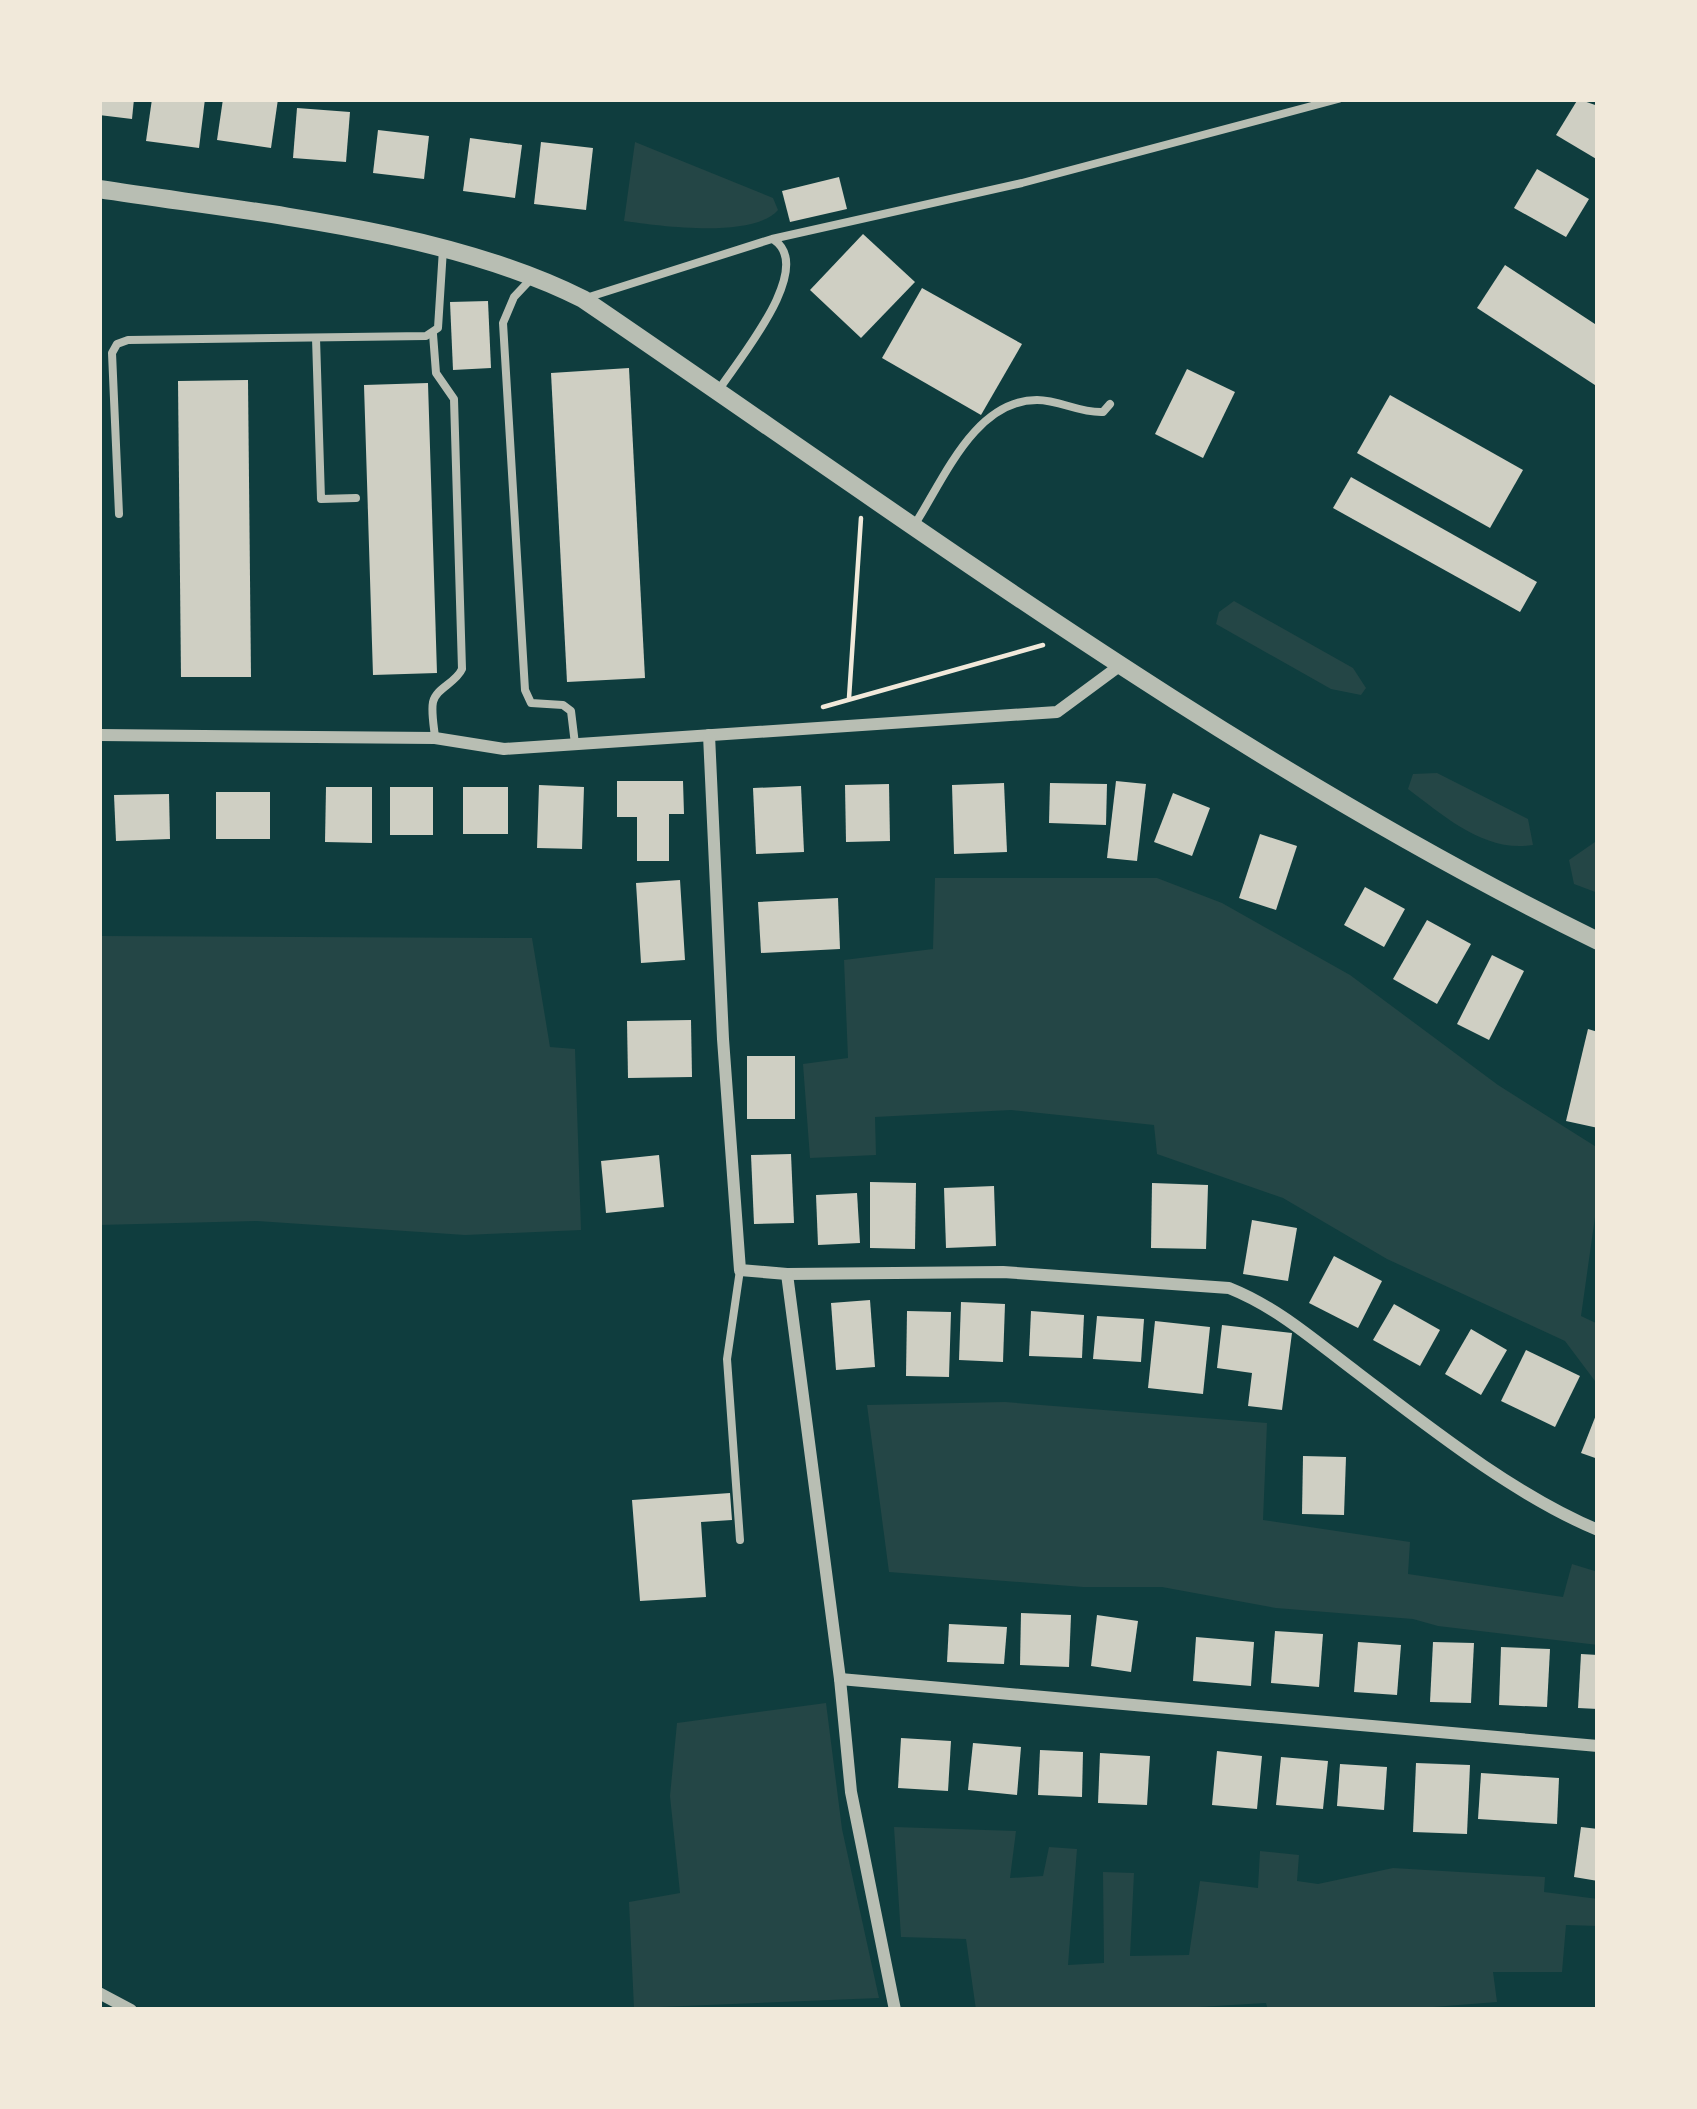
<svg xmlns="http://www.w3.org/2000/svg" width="1697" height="2109" font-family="Arial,sans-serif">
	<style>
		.green { fill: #244646 }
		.building { fill: #cfcfc3 }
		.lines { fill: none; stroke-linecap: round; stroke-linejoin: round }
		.path { stroke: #f1e9da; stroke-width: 4.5 }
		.service { stroke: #b8beb3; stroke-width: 8 }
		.minor { stroke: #b8beb3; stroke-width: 12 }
		.tertiary { stroke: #b8beb3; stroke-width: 18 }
	</style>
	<rect width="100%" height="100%" fill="#0f3d3e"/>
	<!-- green -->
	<g class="green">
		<path d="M635,142l138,56 5,12c-25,29 -118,16 -154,11z"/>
		<path d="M1234,601l119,67 13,20 -5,7 -30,-6 -115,-65 3,-12z"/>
		<path d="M1437,773l91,46 5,26c-48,8 -89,-29 -125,-56l5,-15z"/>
		<path d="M1598,836v57l-24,-9 -5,-24 26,-18z"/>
		<path d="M935,878h222l65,25 128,72 148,110 100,63v48l-17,120 17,8v61l-33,-44 -178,-82 -104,-61 -126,-44 -3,-29 -143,-15 -136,7 1,38 -66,3 -7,-94 45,-6 -4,-98 89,-11z"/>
		<path d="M99,936l433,2 18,109 25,2 6,181 -116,5 -208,-14 -158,4z"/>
		<path d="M1005,1402l262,21 -4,97 147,22 -2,32 155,23 9,-33 26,8v73l-160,-19 -25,-7 -137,-11 -114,-21h-79l-194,-15 -22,-167z"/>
		<path d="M826,1703l16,126 37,169 -245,10 -5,-106 51,-9 -10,-97 7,-73z"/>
		<path d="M894,1827l122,4 -6,47 33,-2 6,-29 28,2 -9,116 36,-2 -1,-91 31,1 -4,83 59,-1 11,-74 58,7 2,-37 39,4 -2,26 21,3 75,-16 152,9 -1,15 54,7v27l-32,-1 -4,47h-69l4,30 -102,8h-127l-2,-7 -118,7h-172l-10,-71 -65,-2z"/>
	</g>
	<!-- building -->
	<g class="building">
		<path d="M99,99h35l-2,20 -33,-4z"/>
		<path d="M152,99h53l-6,49 -53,-7z"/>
		<path d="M223,99h55l-7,49 -54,-8z"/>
		<path d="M1578,99l20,7v54l-42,-25z"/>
		<path d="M297,108l53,4 -4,50 -53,-4z"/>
		<path d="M378,130l51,6 -5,43 -51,-6z"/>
		<path d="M470,138l52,7 -7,53 -52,-7z"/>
		<path d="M541,142l52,6 -7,62 -52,-6z"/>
		<path d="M1537,169l52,30 -23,38 -52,-29z"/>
		<path d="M839,177l8,32 -57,13 -8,-31z"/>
		<path d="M863,234l52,48 -54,56 -51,-48z"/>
		<path d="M1505,265l93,61v61l-121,-79z"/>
		<path d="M922,288l100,56 -41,71 -99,-57z"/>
		<path d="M488,301l3,67 -38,2 -3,-68z"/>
		<path d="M629,368l16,310 -78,4 -16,-309z"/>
		<path d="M1187,369l48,23 -32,66 -48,-24z"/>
		<path d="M248,380l3,297h-70l-3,-296z"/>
		<path d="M428,383l9,290 -64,2 -9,-290z"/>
		<path d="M1390,395l133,75 -33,58 -133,-75z"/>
		<path d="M1351,477l186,105 -17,30 -187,-104z"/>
		<path d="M617,781h66l1,33h-15v47h-32v-44h-20z"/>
		<path d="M1116,781l30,3 -9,77 -30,-3z"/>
		<path d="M1004,783l3,69 -53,2 -2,-69z"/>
		<path d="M1050,783l57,1 -1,41 -57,-2z"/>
		<path d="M889,784l1,57 -44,1 -1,-57z"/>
		<path d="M539,785l45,2 -2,62 -45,-1z"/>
		<path d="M801,786l3,66 -48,2 -3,-66z"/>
		<path d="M326,787h46v56l-47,-1z"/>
		<rect x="390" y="787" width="43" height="48"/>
		<rect x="463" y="787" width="45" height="47"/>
		<rect x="216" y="792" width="54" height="47"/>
		<path d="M1173,793l37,15 -18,48 -38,-14z"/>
		<path d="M169,794l1,45 -54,2 -2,-46z"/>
		<path d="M1260,834l37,12 -21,64 -37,-12z"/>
		<path d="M680,880l5,80 -44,3 -5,-80z"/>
		<path d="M1365,887l40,22 -21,38 -40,-22z"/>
		<path d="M838,898l2,51 -79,4 -3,-51z"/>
		<path d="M1427,920l44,24 -34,60 -44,-25z"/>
		<path d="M1492,955l32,16 -35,69 -32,-16z"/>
		<path d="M691,1020l1,57 -64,1 -1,-57z"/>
		<path d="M1588,1029l10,3v96l-32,-7z"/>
		<rect x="747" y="1056" width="48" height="63"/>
		<path d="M791,1154l3,69 -40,1 -3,-69z"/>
		<path d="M659,1155l5,52 -58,6 -5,-52z"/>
		<path d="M870,1182l46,1 -1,66 -45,-1z"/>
		<path d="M1152,1183l56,2 -2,64 -55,-1z"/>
		<path d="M994,1186l2,60 -50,2 -2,-60z"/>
		<path d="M857,1193l3,50 -42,2 -2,-50z"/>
		<path d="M1252,1220l45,8 -9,53 -45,-7z"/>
		<path d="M1334,1256l48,25 -24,47 -49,-25z"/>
		<path d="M870,1300l5,67 -39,3 -5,-67z"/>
		<path d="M961,1302l44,2 -2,58 -44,-2z"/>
		<path d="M1394,1304l46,26 -20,36 -47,-26z"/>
		<path d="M907,1311l44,1 -2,65 -43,-1z"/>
		<path d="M1031,1311l53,4 -2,43 -53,-2z"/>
		<path d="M1097,1316l47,3 -3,43 -48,-3z"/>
		<path d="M1155,1321l55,6 -7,67 -55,-6z"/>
		<path d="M1222,1325l70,8 -10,77 -34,-4 4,-33 -35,-5z"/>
		<path d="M1471,1329l36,21 -26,45 -36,-21z"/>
		<path d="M1526,1350l54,26 -25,51 -54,-26z"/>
		<path d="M1598,1410v49l-17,-6z"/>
		<path d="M1303,1456l43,1 -2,58 -42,-1z"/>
		<path d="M730,1493l2,27 -31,2 5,75 -66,4 -8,-101z"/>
		<path d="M1021,1613l50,2 -2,52 -49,-2z"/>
		<path d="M1097,1615l41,6 -7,51 -40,-6z"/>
		<path d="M949,1624l58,3 -3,37 -57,-2z"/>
		<path d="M1275,1631l48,3 -4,53 -48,-4z"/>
		<path d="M1196,1637l58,5 -3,44 -58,-5z"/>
		<path d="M1358,1642l43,3 -4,50 -43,-3z"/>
		<path d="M1433,1642l41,1 -3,60 -41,-1z"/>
		<path d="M1501,1647l49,2 -3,58 -48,-2z"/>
		<path d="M1581,1654l17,1v54l-20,-1z"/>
		<path d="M901,1738l50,3 -3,50 -50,-3z"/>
		<path d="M973,1743l48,4 -4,48 -49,-5z"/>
		<path d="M1040,1750l43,2 -1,45 -44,-2z"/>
		<path d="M1217,1751l45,5 -5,53 -45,-4z"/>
		<path d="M1100,1753l50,3 -3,49 -49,-2z"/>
		<path d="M1281,1757l47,4 -5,48 -47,-4z"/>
		<path d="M1416,1763l54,2 -3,69 -54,-2z"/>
		<path d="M1340,1764l47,3 -3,43 -47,-4z"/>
		<path d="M1481,1773l78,5 -2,46 -79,-5z"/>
		<path d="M1581,1827l17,2v52l-24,-4z"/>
	</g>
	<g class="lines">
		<!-- path -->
		<g class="path">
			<path d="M849,698l12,-180"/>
			<path d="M823,707l220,-62"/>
		</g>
		<!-- service -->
		<g class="service">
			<path d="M530,280l-16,17 -11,26 22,367 6,13 32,2 8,6 4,33"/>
			<path d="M586,298l186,-59 250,-56 316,-84"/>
			<path d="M433,334l3,39 18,26 8,270c-6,14 -26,19 -29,33 -2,10 1,25 2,35"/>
			<path d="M316,338l5,161 35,-1"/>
			<path d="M718,391c20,-31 98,-123 56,-151"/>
			<path d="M119,514l-7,-161 5,-9 11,-4 298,-4 12,-8 5,-79"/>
			<path d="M915,524c29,-45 60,-124 122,-124 23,0 42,13 66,12l7,-8"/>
			<path d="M740,1540l-13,-181 13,-89"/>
		</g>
		<!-- minor -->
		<g class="minor">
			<path d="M99,735l336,3 69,11 553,-37 65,-48"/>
			<path d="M709,735l14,304 17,231 47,4 216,-2 226,16c50,20 87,54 130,86 71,54 157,122 239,156"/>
			<path d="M787,1274l53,405 11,113 44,218"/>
			<path d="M840,1679l758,67"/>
			<path d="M99,1993l32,17"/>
		</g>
		<!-- tertiary -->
		<path class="tertiary" d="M99,189c154,24 345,40 484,110 331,225 655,466 1015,642"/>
	</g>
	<!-- border -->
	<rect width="1697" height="2109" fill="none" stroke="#f1e9da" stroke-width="204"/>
</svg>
